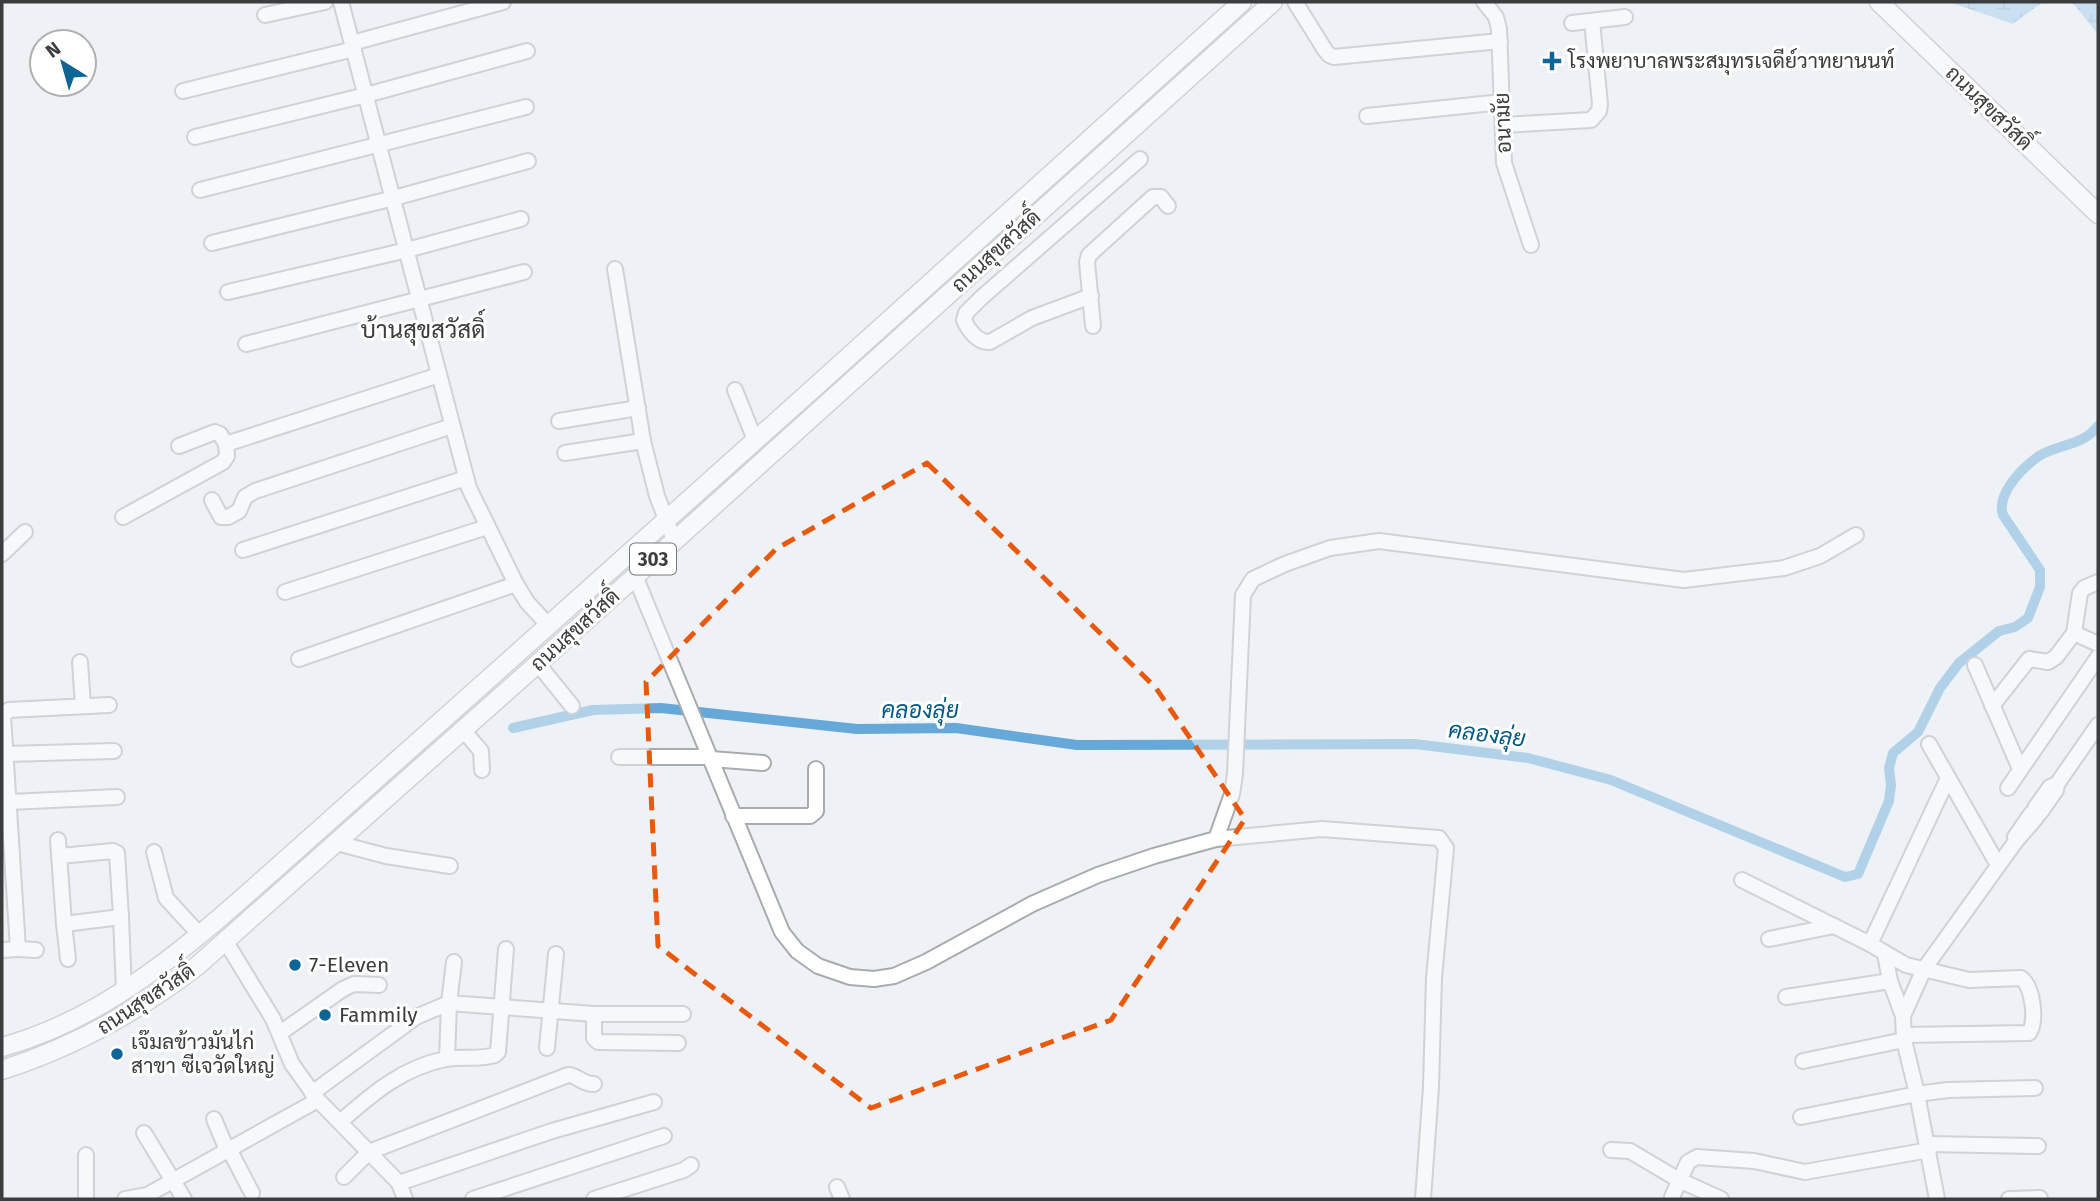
<svg xmlns="http://www.w3.org/2000/svg" width="2100" height="1201" font-family="'Fira Sans',Sarabun,sans-serif">
	<style>
		.wetland { fill: url(#wetland-marsh) }
		.lines { fill: none; stroke-linecap: round; stroke-linejoin: round }
		.canal { stroke: #66a8d8; stroke-width: 10 }
		.minor-casing { stroke: #a8acaf; stroke-width: 18 }
		.major-casing { stroke: #a8acaf; stroke-width: 21 }
		.minor { stroke: #fff; stroke-width: 14 }
		.major { stroke: #fff; stroke-width: 18 }
		.marked { fill: none; stroke: #e8590c; stroke-width: 5; stroke-dasharray: 14 9; stroke-linejoin: round }
		.poi-dot { fill: #0d6495; stroke: #fff; stroke-width: 2.5 }
		.labels { text-anchor: middle; dominant-baseline: central; stroke-width: 6; stroke-linejoin: round; paint-order: stroke }
		.shield { fill: #fff; stroke: #767778; stroke-width: 2 }
		.shield-label { font-size: 19px; font-weight: bold; fill: #3b3d3e }
		.poi-label { font-size: 21px; fill: #3b3d3e; stroke: #fff; text-anchor: start }
		.street-label { font-size: 21px; fill: #3b3d3e; stroke: #fff }
		.water-label { font-size: 23px; font-style: italic; fill: #045986; stroke: #fff }
		.quarter-label { font-size: 24px; fill: #3b3d3e; stroke: #fff }
	</style>
	<defs>
		<pattern id="wetland-marsh" width="20" height="14" patternUnits="userSpaceOnUse" patternTransform="scale(1.75)"><rect width="20" height="14" fill="#9ecbed"/><path d="M1 5h8M5 5V1M11 12h8M15 12V8" fill="none" stroke="#82a6c1"/></pattern>
	</defs>
	<rect width="100%" height="100%" fill="#eef2f6"/>
	<!-- wetland -->
	<g class="wetland">
		<path d="M1949,2h94l-30,22z"/>
		<path d="M2072,2h26v32z"/>
	</g>
	<g class="lines">
		<!-- canal -->
		<path class="canal" d="M513,728l80,-18 68,-2 196,21 99,-1 121,17 338,-1 113,14 83,22 234,97 13,-3 31,-73 2,-16 -2,-17 4,-15 25,-21 22,-44 19,-25 40,-32 16,-4 13,-9 12,-31v-17l-37,-55c-7,-21 19,-47 36,-59 19,-12 44,-10 59,-30"/>
		<defs>
			<g id="minor">
				<path d="M341,2l128,486 47,96 11,18 22,24"/>
				<path d="M1295,2l30,48 4,5 5,2 166,-16"/>
				<path d="M1484,2l12,15 3,12 5,134 27,82"/>
				<path d="M265,15l60,-13"/>
				<path d="M1572,23l53,-6"/>
				<path d="M352,43l151,-41"/>
				<path d="M183,91l171,-42"/>
				<path d="M1367,116l135,-14"/>
				<path d="M1503,125l88,-5 8,-9 1,-7 -8,-83"/>
				<path d="M195,137l171,-42 161,-44"/>
				<path d="M200,190l326,-83"/>
				<path d="M212,243l182,-45 134,-37"/>
				<path d="M615,269l28,172 14,55 17,44"/>
				<path d="M228,292l179,-42 114,-31"/>
				<path d="M1091,296l-59,22 -42,24c-12,1 -22,-12 -26,-22l2,-7 15,-15 159,-139"/>
				<path d="M1093,326l-6,-64 2,-7 64,-58h8l7,9"/>
				<path d="M246,344l278,-72"/>
				<path d="M735,390l20,50"/>
				<path d="M559,421l79,-13"/>
				<path d="M179,446l36,-14 5,2 6,10"/>
				<path d="M565,453l78,-12"/>
				<path d="M212,500l9,17h7l11,-6 6,-14 10,-6 197,-65"/>
				<path d="M123,517l100,-55 4,-6 -1,-12 213,-69"/>
				<path d="M243,550l223,-72"/>
				<path d="M2,554l23,-22"/>
				<path d="M635,576l147,356 15,19 21,15 32,11 24,2 20,-3 32,-14 106,-58 66,-29 56,-19 62,-17 106,-10 117,9 7,10 -12,130 -3,109 -8,112"/>
				<path d="M285,592l202,-65"/>
				<path d="M2074,633l24,11"/>
				<path d="M299,659l217,-75"/>
				<path d="M80,662l3,44"/>
				<path d="M538,664l34,42"/>
				<path d="M1975,665l45,104"/>
				<path d="M1992,706l37,-47 19,3 8,-5 18,-24 6,-40 4,-5 14,-6"/>
				<path d="M463,730l18,21 1,19"/>
				<path d="M1929,744l69,121"/>
				<path d="M6,754l108,-3"/>
				<path d="M619,757h91"/>
				<path d="M711,759l52,4"/>
				<path d="M2057,784l41,-59"/>
				<path d="M2008,788l90,-131"/>
				<path d="M9,802l108,-5"/>
				<path d="M2035,808l15,-21 7,-3 -1,6 -16,23"/>
				<path d="M2031,814l-16,23 1,4 20,-23"/>
				<path d="M733,816h77l6,-5v-42"/>
				<path d="M1216,839l16,-45 3,-20 8,-179 10,-16 32,-15 45,-16 49,-7 305,39 100,-12 36,-12 36,-21"/>
				<path d="M58,840l6,84 57,-7 3,75"/>
				<path d="M337,843l49,13 64,10"/>
				<path d="M154,852l12,46 33,36"/>
				<path d="M60,856l53,-5 4,2 4,64"/>
				<path d="M1742,880l128,64 36,21 63,15 52,-2c12,8 16,43 8,55l-125,2"/>
				<path d="M64,924l4,35"/>
				<path d="M1769,939l65,-13"/>
				<path d="M226,942l47,77 19,45 25,35"/>
				<path d="M1870,944l78,-166"/>
				<path d="M18,949l18,1"/>
				<path d="M2,950l16,-1 -15,-233 6,-6 100,-5"/>
				<path d="M1885,954l5,27 13,35"/>
				<path d="M1786,997l104,-16"/>
				<path d="M594,1014v24l4,4 80,1"/>
				<path d="M280,1033l63,-44 11,-5 25,1"/>
				<path d="M547,1048l9,-94"/>
				<path d="M447,1059l2,-56 5,-41"/>
				<path d="M1803,1061l101,-21"/>
				<path d="M312,1093l104,-76 33,-14 145,11h89"/>
				<path d="M1801,1117l116,-23 31,-4 87,-2"/>
				<path d="M214,1119l13,31"/>
				<path d="M340,1122c32,-28 63,-55 106,-63 16,-3 34,1 49,-4l3,-3 8,-103"/>
				<path d="M144,1133l40,66"/>
				<path d="M1928,1144l110,2"/>
				<path d="M229,1149l23,44"/>
				<path d="M1611,1150l19,1 49,29 42,19"/>
				<path d="M344,1177l25,-25 199,-77c10,0 13,9 26,9"/>
				<path d="M399,1183l153,-52 102,-29"/>
				<path d="M837,1187l5,12"/>
				<path d="M1672,1197l16,-35 9,-5 57,4 51,11 124,-22"/>
				<path d="M86,1199v-44"/>
				<path d="M125,1199l22,-4 171,-95 81,83 6,16"/>
				<path d="M473,1199l191,-63"/>
				<path d="M594,1199l90,-29 7,-5"/>
				<path d="M1937,1199l-20,-105 -13,-54 -1,-24 21,-47 92,-128"/>
				<path d="M2009,1199l31,-1"/>
			</g>
			<g id="major">
				<path d="M1879,2l219,212"/>
				<path d="M2,1047c114,-31 203,-116 290,-193 61,-54 122,-108 183,-163 257,-228 512,-459 767,-689"/>
				<path d="M2,1070c72,-23 135,-58 195,-104l373,-331 703,-633"/>
			</g>
		</defs>
		<!-- minor casing -->
		<use href="#minor" class="minor-casing"/>
		<!-- major casing -->
		<use href="#major" class="major-casing"/>
		<!-- minor -->
		<use href="#minor" class="minor"/>
		<!-- major -->
		<use href="#major" class="major"/>
	</g>
	<!-- marked area -->
	<path d="M0 0H2100V1201H0ZM927,463l229,225 89,131 -134,201 -240,88 -213,-162 -12,-264 130,-133z" fill="#eef2f6" fill-opacity=".55" fill-rule="evenodd"/>
	<path class="marked" d="M927,463l229,225 89,131 -134,201 -240,88 -213,-162 -12,-264 130,-133z"/>
	<!-- markers -->
	<g class="poi-dot">
		<path d="M1548.5 50.5h7v7h7v7h-7v7h-7v-7h-7v-7h7z"/>
		<circle cx="295" cy="965" r="7"/>
		<circle cx="325" cy="1015" r="7"/>
		<circle cx="117" cy="1054" r="7"/>
	</g>
	<g class="labels">
		<!-- shield labels -->
		<rect class="shield" x="630" y="543.5" width="46" height="31" rx="5"/>
		<g class="shield-label">
			<text x="653" y="559">303</text>
		</g>
		<!-- poi labels -->
		<g class="poi-label">
			<text x="1568" y="61">โรงพยาบาลพระสมุทรเจดีย์วาทยานนท์</text>
			<text x="309" y="965">7-Eleven</text>
			<text x="339" y="1015">Fammily</text>
			<text x="131" y="1042">เจ๊มลข้าวมันไก่<tspan x="131" dy="24">สาขา ซีเจวัดใหญ่</tspan></text>
		</g>
		<!-- street labels -->
		<g class="street-label">
			<text transform="translate(1989 108) rotate(44)">ถนนสุขสวัสดิ์</text>
			<text transform="translate(1503 123) rotate(-92)">อนามัย</text>
			<text transform="translate(996 251) rotate(-42)">ถนนสุขสวัสดิ์</text>
			<text transform="translate(575 630) rotate(-42)">ถนนสุขสวัสดิ์</text>
			<text transform="translate(146 999) rotate(-33)">ถนนสุขสวัสดิ์</text>
		</g>
		<!-- water labels -->
		<g class="water-label">
			<text x="920" y="710">คลองลุ่ย</text>
			<text transform="translate(1487 734) rotate(7)">คลองลุ่ย</text>
		</g>
		<!-- quarter labels -->
		<g class="quarter-label">
			<text x="423" y="330">บ้านสุขสวัสดิ์</text>
		</g>
	</g>
	<!-- border -->
	<rect width="2100" height="1201" fill="none" stroke="#3b3d3e" stroke-width="7"/>
	<!-- north arrow -->
	<g transform="translate(63 63) rotate(323)"><circle r="33" fill="#ffffff" stroke="#b1b1b2" stroke-width="2"/>
	<path d="M0-5L12 26L0 18L-12 26Z" fill="#0d6495"/>
	<text y="-10" font-size="19" font-weight="bold" text-anchor="middle" fill="#3b3d3e">N</text>
	</g>
</svg>
